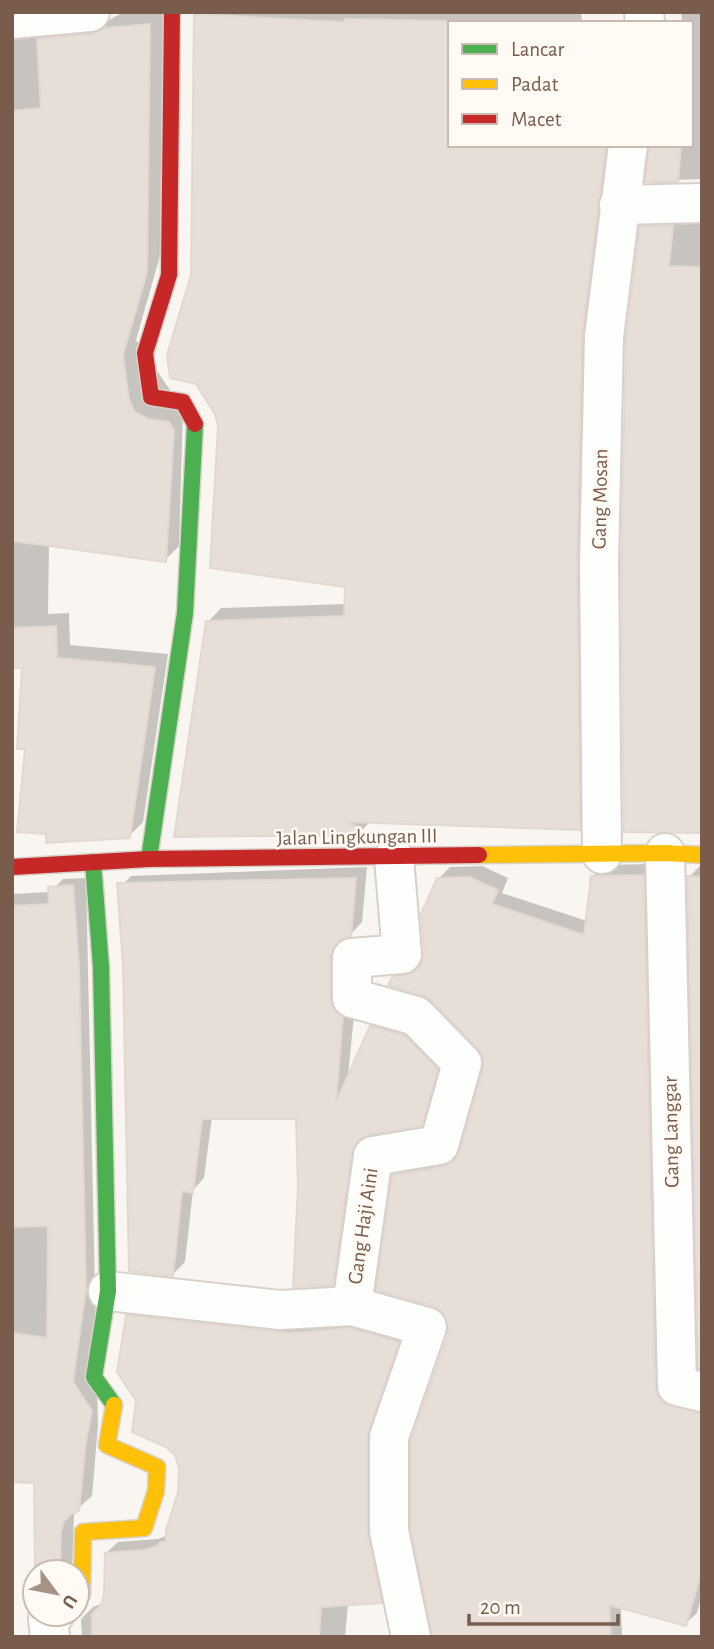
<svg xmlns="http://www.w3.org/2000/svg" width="714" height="1649" font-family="'Alegreya Sans',sans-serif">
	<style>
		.shadow { fill: #0003 }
		.building { fill: #e6ded7; stroke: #e2d8d2; stroke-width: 2 }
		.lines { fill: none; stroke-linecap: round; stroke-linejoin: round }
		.street-casing { stroke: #d7d1cb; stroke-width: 42 }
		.fast-casing { stroke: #d9d2cb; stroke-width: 19 }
		.slow-casing { stroke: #d9d2cb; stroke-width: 19 }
		.jam-casing { stroke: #d9d2cb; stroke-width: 19 }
		.street { stroke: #fefefd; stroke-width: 38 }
		.fast { stroke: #4caf50; stroke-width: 16 }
		.slow { stroke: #ffc107; stroke-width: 16 }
		.jam { stroke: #c62828; stroke-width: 16 }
		.labels { text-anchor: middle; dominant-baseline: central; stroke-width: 5; stroke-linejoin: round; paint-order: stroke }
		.street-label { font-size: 21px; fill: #7a5c4d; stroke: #fffaf3 }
	</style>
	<rect width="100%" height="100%" fill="#f9f5f0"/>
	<!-- shadow -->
	<g class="shadow">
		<path d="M163,12l-3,244 -24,84 47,69 -4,137 -14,14 -116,-16 -1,70 21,-1 1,32 98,9 -25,168 -14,14 -102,-89 -4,-81 -11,1v-645l17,6 78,-7 13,-7z"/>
		<path d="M198,12h383l1,10 59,1h-191v122h167l-25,670 -13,14 -208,-8 -12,12 -183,2 32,-213 13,-14 125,-4 1,-19 -127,-160 -27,-149 3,-261z"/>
		<path d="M681,12h21v167l-55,2 4,-36h40v-122h-14l5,-2z"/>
		<path d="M702,213v618l-60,-604 13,-13z"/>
		<path d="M654,864l12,493 -12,12 -72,9 120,25v192l-5,18 -12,11 -64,-17 1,30h-188l16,-316 -56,-145 12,-12 55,-11 24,-84v-11l-6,-11 -47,-48 -38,-21 12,-12 18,-4 14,-83 12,-12 32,-1 26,12 -6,15 85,28 5,-44 12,-12z"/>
		<path d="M702,864v499l-13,-486z"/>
		<path d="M367,867l-5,55 -12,13 -7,2 -1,7 13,61 -7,71 23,-49 13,-13 65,42 -15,55 -13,13 -56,10 -20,137 -13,12 -32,-97 -3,-68 -85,-1 -8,61 -11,12 -8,72 -12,12 -48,-308 -6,-78 12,-12z"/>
		<path d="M86,878l12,548 -6,70 -16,14 -2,6 -2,56h-35l-1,-91 -24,-1v-586l38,-2 13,-13z"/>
		<path d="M139,1304l223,13 47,13 -17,260 -11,11 -33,2 -3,34h-263l-1,-18 12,-12 10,-4 3,-8v-42l12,-11 40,-3 10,-4 12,-42 1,-25 -4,-14 -39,-54 -10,-84z"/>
	</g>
	<!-- building -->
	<g class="building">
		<path d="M194,14l151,8v-3l105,2v124h156l-24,191 -5,227 3,267 -233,-8 14,6 -1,7 -186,2 32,-216 138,-5 1,-29 -135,-19 8,-142 -3,-12 -19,-30 -26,-6 -3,-23 24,-80z"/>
		<path d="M150,24l-3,248 -24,83 6,45 6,12 13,7 21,3 5,8 -8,132 -154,-21v-430l29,-3 -4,-69 55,-5 13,-6z"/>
		<path d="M649,145h32l-3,37h-33z"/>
		<path d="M640,226h33l-4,40 33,1v566l-78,-1 -3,-269 5,-224z"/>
		<path d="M56,626l1,32 98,9 -25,171 -84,5v-9l-29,-2 8,-83h-8l5,-81h-10v-40z"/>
		<path d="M644,875l11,511 3,10 6,7 38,10v157l-16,56 -77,-21 2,32h-179l-21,-108v-88l37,-107v-11l-5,-10 -9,-7 -58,-16 16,-115 51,-8 11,-6 6,-10 23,-82v-11l-5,-10 -47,-48 -9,-5 -34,-10 4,-8 22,-5 8,-9 2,-11 -3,-38 16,-36 32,-1 29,13 -6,14 92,31 7,-59z"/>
		<path d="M687,876l15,1v492h-4z"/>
		<path d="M356,878l-5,58 -11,4 -7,8 -3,10v41l4,11 9,7 -7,85 34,-76 34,9 34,34 -16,57 -53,9 -11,5 -6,12 -19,133 -40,2 5,-101 -2,-67h-94l-9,74 -11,-2 -9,85 -44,-5 -6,-305 -6,-83z"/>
		<path d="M73,885l6,83 7,321 -13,93 19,29 -6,30 -7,70 -8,3 -7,7 -3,10 -1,41h-25l-1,-89 -22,-1v-149l35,5 1,-112 -36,1v-321l37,-2 -1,-17z"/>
		<path d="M126,1315l164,18 60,-5 49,14 -32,95v94l15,72 -61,4 -2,30h-227v-23l9,-9 3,-11 1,-41 40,-3 12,-4 3,-4h6v-12l12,-38 1,-24 -4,-13 -9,-8 -34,-15 4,-31 -19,-29z"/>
	</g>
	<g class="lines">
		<defs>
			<g id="street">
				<path d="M644,12l1,11"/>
				<path d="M12,19l78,-7"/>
				<path d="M619,205l83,-2"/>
				<path d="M665,853l12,533 25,6"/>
				<path d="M602,854l-3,-291 5,-226 24,-192"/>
				<path d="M108,1291l172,19 72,-4 75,21 -38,110v94l22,106"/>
				<path d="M352,1306l21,-150 66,-11 23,-82 -46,-47 -64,-18v-40l50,-4 -8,-96"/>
				<path d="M50,1637l-2,-18 7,-5"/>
			</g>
			<g id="fast">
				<path d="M149,859l36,-246 10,-189"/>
				<path d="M93,862l8,105 7,324 -14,86 20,28"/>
			</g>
			<g id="slow">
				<path d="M479,855l186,-2 37,2"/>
				<path d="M77,1597l5,-3 1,-62 61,-4 12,-37 1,-24 -50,-22 7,-40"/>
			</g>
			<g id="jam">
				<path d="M172,12l-3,263 -24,78 6,44 32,5 12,22"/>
				<path d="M12,867l137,-8 330,-4"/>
			</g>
		</defs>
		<!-- street casing -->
		<use href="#street" class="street-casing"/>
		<!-- fast casing -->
		<use href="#fast" class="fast-casing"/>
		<!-- slow casing -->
		<use href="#slow" class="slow-casing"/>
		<!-- jam casing -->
		<use href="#jam" class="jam-casing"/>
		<!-- street -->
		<use href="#street" class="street"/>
		<!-- fast -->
		<use href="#fast" class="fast"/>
		<!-- slow -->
		<use href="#slow" class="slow"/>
		<!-- jam -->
		<use href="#jam" class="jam"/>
	</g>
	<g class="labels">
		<!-- street labels -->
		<g class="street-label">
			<text transform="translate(600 499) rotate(-89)">Gang Mosan</text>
			<text transform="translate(357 837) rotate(-1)">Jalan Lingkungan III</text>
			<text transform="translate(671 1132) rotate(-91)">Gang Langgar</text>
			<text transform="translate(363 1226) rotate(-82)">Gang Haji Aini</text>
		</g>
	</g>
	<!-- border -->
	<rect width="714" height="1649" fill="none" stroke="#7a5c4d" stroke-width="28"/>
	<!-- legend -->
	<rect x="448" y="21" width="245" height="126" fill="#fffaf3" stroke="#cabbb1" stroke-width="2"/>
	<rect x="462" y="44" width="35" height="10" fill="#4caf50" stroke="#cabbb1" stroke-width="2"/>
	<text x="511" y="56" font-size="21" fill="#7a5c4d">Lancar</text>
	<rect x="462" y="79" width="35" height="10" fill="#ffc107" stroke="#cabbb1" stroke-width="2"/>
	<text x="511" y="91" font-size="21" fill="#7a5c4d">Padat</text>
	<rect x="462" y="114" width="35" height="10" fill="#c62828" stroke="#cabbb1" stroke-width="2"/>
	<text x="511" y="126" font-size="21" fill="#7a5c4d">Macet</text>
	<!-- north arrow -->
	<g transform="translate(56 1593) rotate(122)"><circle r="33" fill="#fffaf3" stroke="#cabbb1" stroke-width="2"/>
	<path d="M0-5L12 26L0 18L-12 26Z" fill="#a69286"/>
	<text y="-10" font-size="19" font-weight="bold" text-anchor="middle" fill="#7a5c4d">U</text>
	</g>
	<!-- scale -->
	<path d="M469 1614v10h149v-10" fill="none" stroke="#7a5c4d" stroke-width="3.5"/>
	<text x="480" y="1614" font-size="21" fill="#7a5c4d" stroke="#fffaf3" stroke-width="5" paint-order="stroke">20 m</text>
</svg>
